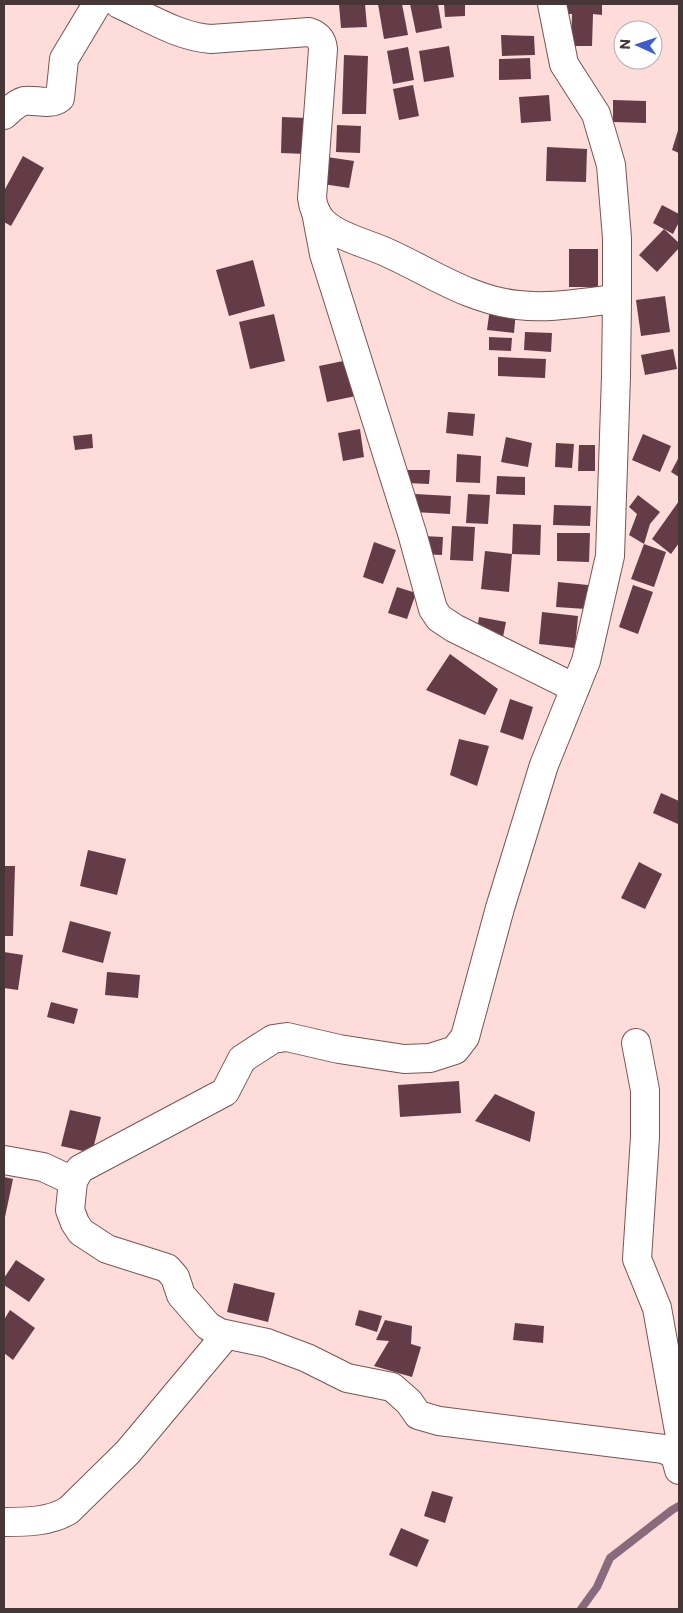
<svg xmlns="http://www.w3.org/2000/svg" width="683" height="1613" font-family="Commissioner,sans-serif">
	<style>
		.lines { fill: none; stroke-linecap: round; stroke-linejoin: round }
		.stream { stroke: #886a7c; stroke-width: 8 }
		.building { fill: #643c48 }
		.street-casing { stroke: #775552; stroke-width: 30 }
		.street { stroke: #fff; stroke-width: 28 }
	</style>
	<rect width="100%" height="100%" fill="#fddcd9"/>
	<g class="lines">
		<!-- stream -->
		<path class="stream" d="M581,1609l16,-22 13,-29 62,-48 7,-4"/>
	</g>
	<!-- building -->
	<g class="building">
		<path d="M339,4h26l2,23 -26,1z"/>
		<path d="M378,4h24l6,31 -24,4z"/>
		<path d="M410,4h28l4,24 -26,5z"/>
		<path d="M444,4h21v12l-20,1z"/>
		<path d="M567,4h35v11l-9,-1 -1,32h-21l1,-32h-5z"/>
		<path d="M501,35l33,1 1,19 -33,1z"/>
		<path d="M449,46l5,31 -30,5 -5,-31z"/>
		<path d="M408,47l6,33 -21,4 -6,-33z"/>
		<path d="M344,55l24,1 -2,58h-24z"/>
		<path d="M530,58l1,21 -32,1v-21z"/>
		<path d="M413,85l6,31 -20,4 -6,-31z"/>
		<path d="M549,95l2,26 -30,2 -2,-26z"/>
		<path d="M613,100l33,1v22l-33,-1z"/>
		<path d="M282,117l25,1 -1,36 -25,-1z"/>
		<path d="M337,125l24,1 -1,27 -24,-1z"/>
		<path d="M679,127v26l-7,-3z"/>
		<path d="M547,147l40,2 -1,33 -40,-1z"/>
		<path d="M23,156l21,12 -33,58 -7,-4v-31z"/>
		<path d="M327,157l27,4 -5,27 -26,-4z"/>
		<path d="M662,205l17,9v8l-6,12 -20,-11z"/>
		<path d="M664,229l15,14v5l-22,24 -18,-17z"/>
		<rect x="569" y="249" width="29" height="38"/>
		<path d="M253,260l12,46 -36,10 -13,-46z"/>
		<path d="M665,296l5,36 -29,4 -5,-36z"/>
		<path d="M490,308l26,3 -2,22 -27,-3z"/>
		<path d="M274,314l11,47 -35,8 -11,-47z"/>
		<path d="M525,332l27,1 -1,19 -27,-2z"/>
		<path d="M489,337l23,1 -1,13 -22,-1z"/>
		<path d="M673,349l4,20 -32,6 -4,-20z"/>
		<path d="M498,357l48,2 -1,19 -47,-2z"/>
		<path d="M348,360l8,36 -29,6 -8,-36z"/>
		<path d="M448,412l27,2 -2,22 -27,-3z"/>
		<path d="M360,429l4,28 -21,4 -5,-28z"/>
		<path d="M92,434l1,14 -18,2 -2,-14z"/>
		<path d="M643,434l28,12 -11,26 -28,-12z"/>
		<path d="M506,437l26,6 -4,24 -27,-5z"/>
		<path d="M556,443l18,1 -2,24 -17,-1z"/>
		<path d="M579,445h16v26h-17z"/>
		<path d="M457,454l24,2 -1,27 -24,-1z"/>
		<path d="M679,457v20l-8,-5z"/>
		<path d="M406,470h24l-1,14 -23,-1z"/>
		<path d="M497,476l28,1v18l-29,-1z"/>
		<path d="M415,494l36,2 -1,18 -36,-2z"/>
		<path d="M468,494l22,1 -2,29 -22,-1z"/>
		<path d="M638,495l22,17 -10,12 -6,20 -15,-9 8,-21 -8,-7z"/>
		<path d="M679,501v42l-8,11 -19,-15z"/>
		<path d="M554,505l37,1 -1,20 -37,-1z"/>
		<path d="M513,524l28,1 -1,30 -28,-1z"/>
		<path d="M452,526l23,1 -2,34 -23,-1z"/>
		<path d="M557,533h33l-1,29 -32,-1z"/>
		<path d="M422,536l21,1 -1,18 -21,-1z"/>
		<path d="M374,542l22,8 -13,34 -20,-7z"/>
		<path d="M644,544l22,8 -12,35 -23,-8z"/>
		<path d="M485,551l27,3 -3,38 -28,-3z"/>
		<path d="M558,582l30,3 -2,24 -30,-2z"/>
		<path d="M633,585l20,7 -15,42 -19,-7z"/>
		<path d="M397,587l19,6 -9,26 -19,-6z"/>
		<path d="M542,612l36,4 -3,32 -36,-4z"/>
		<path d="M479,617l27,5 -4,20 -26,-5z"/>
		<path d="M450,654l48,35 -13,26 -59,-25z"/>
		<path d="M510,699l23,8 -10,33 -23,-8z"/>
		<path d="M459,739l30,7 -12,40 -27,-11z"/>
		<path d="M661,793l18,8 -1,23 -25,-11z"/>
		<path d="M88,850l38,9 -9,36 -37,-9z"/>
		<path d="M639,862l23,12 -17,35 -24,-11z"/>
		<path d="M4,866h11l-2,70h-9z"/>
		<path d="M70,921l41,11 -8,31 -41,-11z"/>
		<path d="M4,952l19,3 -5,35 -14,-2z"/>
		<path d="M107,972l33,3 -2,23 -33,-3z"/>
		<path d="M51,1002l27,7 -4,15 -27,-7z"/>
		<path d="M459,1081l2,32 -61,4 -2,-32z"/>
		<path d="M495,1094l40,18 -5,30 -55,-21z"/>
		<path d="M70,1110l31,7 -9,36 -31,-7z"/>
		<path d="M4,1177l9,2 -8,38h-1z"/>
		<path d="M16,1260l29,19 -16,23 -25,-17v-7z"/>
		<path d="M234,1283l41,10 -7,29 -41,-10z"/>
		<path d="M10,1310l25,18 -22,32 -9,-7v-33z"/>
		<path d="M359,1310l23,6 -5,16 -22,-7z"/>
		<path d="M385,1320l27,6 -1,18 10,3 -9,30 -38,-11 15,-25 -13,-1z"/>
		<path d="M515,1323l29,3 -1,17 -30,-3z"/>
		<path d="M432,1491l21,6 -8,26 -21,-7z"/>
		<path d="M401,1528l28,12 -12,27 -28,-12z"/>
	</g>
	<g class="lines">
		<defs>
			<g id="street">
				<path d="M119,4c29,13 60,33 92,35l98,-7c9,3 13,7 14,17l-11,149c1,9 4,17 11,24 15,15 46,22 65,31 42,19 82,47 130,52 32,4 67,-3 99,-6"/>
				<path d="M552,4l12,60 32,50 15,51 6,73v61l-1,77 -6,180 -24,105 -42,104 -44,143 -35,129 -10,13 -25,8 -26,1 -65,-10 -52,-12 -14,2 -31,20 -17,33 -145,77 -7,12 -3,29 5,13 6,9 26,17 60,19 8,9 6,18 27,31 12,7 47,10 40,15 40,20 45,9 17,15 9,13 21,6 225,28 11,6 4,15"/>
				<path d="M4,115c6,-5 12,-12 20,-14 11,-2 26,5 36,-3l4,-39 33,-55"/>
				<path d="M316,212l8,42 88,279 21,76 6,9 15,10 121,60"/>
				<path d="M636,1043l9,47v47l-8,122 20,49 22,123"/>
				<path d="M4,1160l39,7 30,14"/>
				<path d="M4,1522c21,0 47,0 65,-12l59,-58 98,-117"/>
			</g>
		</defs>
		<!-- street casing -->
		<use href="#street" class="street-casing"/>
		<!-- street -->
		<use href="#street" class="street"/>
	</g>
	<!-- border -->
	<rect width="683" height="1613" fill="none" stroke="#463635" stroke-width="10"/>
	<!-- north arrow -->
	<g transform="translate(638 45) rotate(273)"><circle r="24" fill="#ffffff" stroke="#b5afae"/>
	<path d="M0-4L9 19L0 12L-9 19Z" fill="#3f5bcd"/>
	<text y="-8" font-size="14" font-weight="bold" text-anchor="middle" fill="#463635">N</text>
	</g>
</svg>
